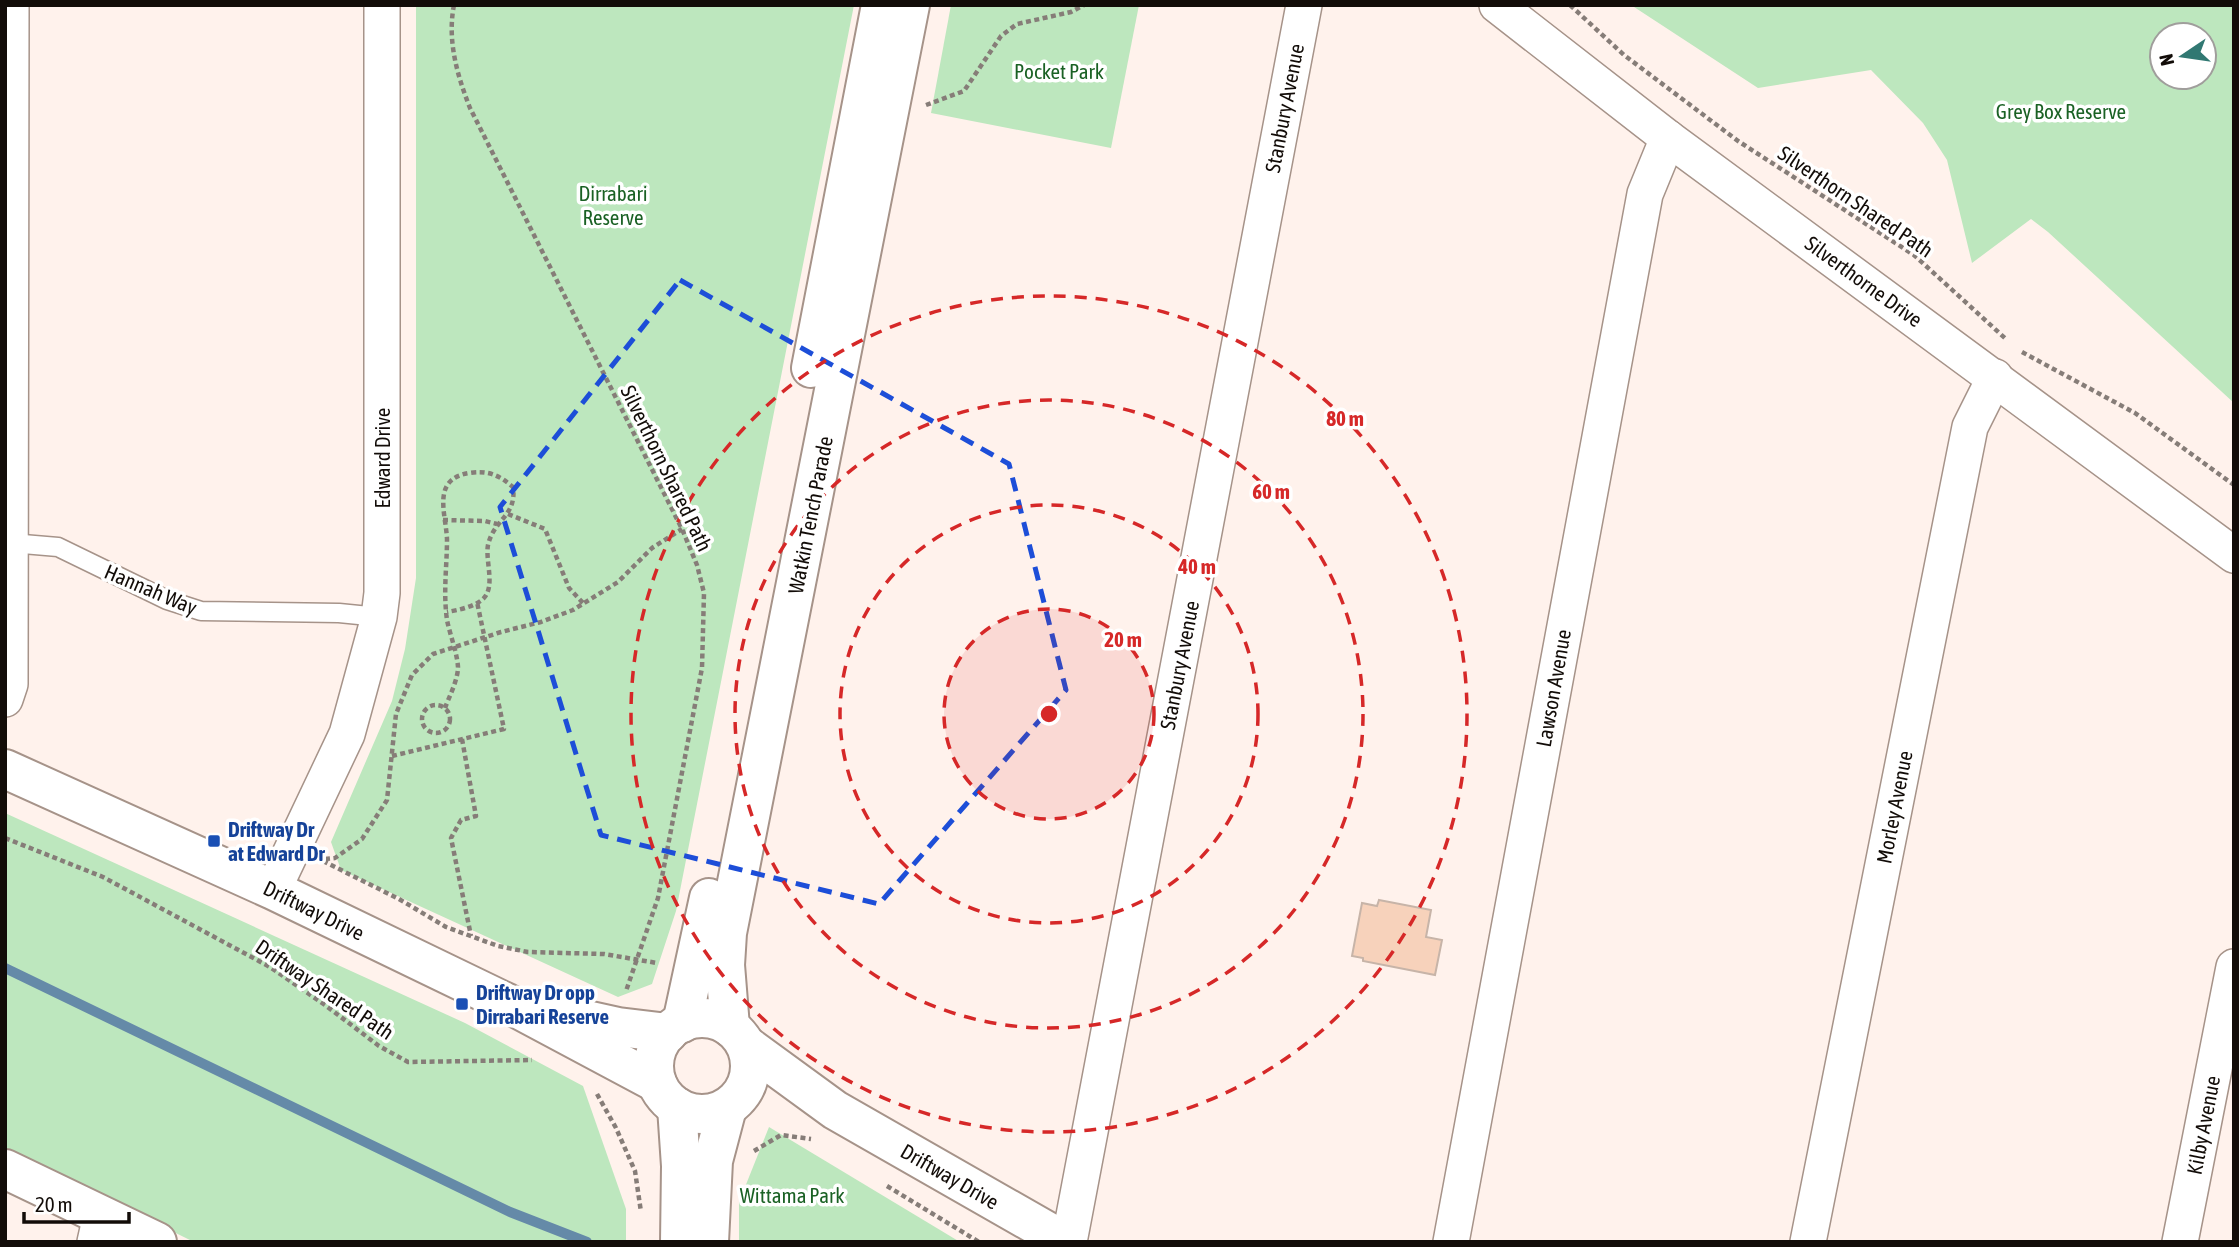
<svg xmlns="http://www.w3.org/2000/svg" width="2239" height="1247" font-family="'Asap Condensed',sans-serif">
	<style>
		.green { fill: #bde7be; fill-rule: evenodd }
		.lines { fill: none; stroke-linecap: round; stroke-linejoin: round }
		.stream { stroke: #658aa8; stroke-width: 10 }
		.building { fill: #f7d2bb; stroke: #c7b4a8; stroke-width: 2 }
		.service-casing { stroke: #a69389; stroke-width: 21 }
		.minor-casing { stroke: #a69389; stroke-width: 38 }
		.tertiary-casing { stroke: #a69389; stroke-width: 42 }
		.path { stroke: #867d78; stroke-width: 4.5; stroke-dasharray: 5 3.5; stroke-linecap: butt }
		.service { stroke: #fff; stroke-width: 18 }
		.minor { stroke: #fff; stroke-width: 35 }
		.tertiary { stroke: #fff; stroke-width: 38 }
		.marked { fill: none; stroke: #1d4ed8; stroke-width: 5; stroke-dasharray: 14 9; stroke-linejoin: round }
		.ring { fill: none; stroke: #d62828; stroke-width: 3.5; stroke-dasharray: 12 9 }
		.transit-dot { fill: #1a4fb4; stroke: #fff; stroke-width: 2.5 }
		.labels { text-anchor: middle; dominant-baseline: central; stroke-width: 7; stroke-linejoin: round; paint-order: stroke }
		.park-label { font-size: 21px; fill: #1a6124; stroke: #fff }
		.street-label { font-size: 21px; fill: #120c08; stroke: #fff }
		.transit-label { font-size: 21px; font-weight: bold; fill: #164399; stroke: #fff; text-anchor: start }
		.centre { fill: #d62828; stroke: #fff; stroke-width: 3.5 }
		.ring-label { font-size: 21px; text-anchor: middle; font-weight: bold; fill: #d62828; stroke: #fff; stroke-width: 7; stroke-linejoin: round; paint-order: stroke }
	</style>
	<rect width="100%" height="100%" fill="#fff2ec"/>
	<!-- green -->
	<g class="green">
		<path d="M416,5h438l-178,906 -24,73 -34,13 -277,-127 -10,-28 61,-141 13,-52 11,-71z"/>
		<path d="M951,5h188l-28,143 -180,-35z"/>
		<path d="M1631,5h603v398l-186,-171 -17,-13 -59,44 -25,-103 -24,-37 -52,-53 -113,18zM2162,35h42v42h-42z"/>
		<path d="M5,813l460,210 118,63 43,123v33h-432l-189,-93z"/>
		<path d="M769,1127l191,115h-221v-40z"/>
	</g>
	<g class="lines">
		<!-- stream -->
		<path class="stream" d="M5,968l505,244 77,30"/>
	</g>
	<!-- building -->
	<path class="building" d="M1379,900l52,10 -5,27 16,3 -7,35 -72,-14v-3l-11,-2 10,-53 15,3z"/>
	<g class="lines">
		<defs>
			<path id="service" d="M11,543l47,4 109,53 34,11 138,2 40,4"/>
			<g id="minor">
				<path d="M1497,5l171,133 566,417"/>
				<path d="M5,699l5,-15 1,-679"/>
				<path d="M273,890l74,-156 32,-117 3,-24v-588"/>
				<path d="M95,1242l6,-27"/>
				<path d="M1069,1242l235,-1237"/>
				<path d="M1451,1242l194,-1048 23,-56"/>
				<path d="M1808,1242l162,-815 25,-50"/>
				<path d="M2180,1242l54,-275"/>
			</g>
			<g id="tertiary">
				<path d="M811,368l70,-363"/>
				<path d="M5,769l268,121 234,113 150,80"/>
				<path d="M550,1012l68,15 50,6"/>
				<circle cx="702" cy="1066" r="48"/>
				<path d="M682,1023l27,-125"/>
				<path d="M730,1027l-5,-62 2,-32 183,-928"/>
				<path d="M746,1045l89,65 231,132"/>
				<path d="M677,1107l4,59 -1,76"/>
				<path d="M5,1169l152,73"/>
				<path d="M709,1242l4,-81 14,-53"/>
			</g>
		</defs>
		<!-- service casing -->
		<use href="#service" class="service-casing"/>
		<!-- minor casing -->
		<use href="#minor" class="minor-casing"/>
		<!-- tertiary casing -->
		<use href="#tertiary" class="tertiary-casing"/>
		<!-- path -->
		<g class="path">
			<path d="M454,5c-7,35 3,70 16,103l212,421 15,36 7,28 -2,75 -44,230 -32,93"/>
			<path d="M1570,5l54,50 114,86 176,114 93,85"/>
			<path d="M926,105l38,-14 37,-55 16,-12 54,-12 13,-7"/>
			<path d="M2022,352l113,61 99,72"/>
			<path d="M508,514l37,15 24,59 14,15"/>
			<path d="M443,520l42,1 12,3"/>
			<circle cx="436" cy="719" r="14"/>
			<path d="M445,708c4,-11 13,-28 13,-41 -1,-15 -8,-32 -11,-47 -4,-29 0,-53 0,-81 -1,-25 -16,-60 22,-66 19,-3 30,2 44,14 4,29 -19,32 -25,58 -3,16 8,42 -5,54 -9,8 -25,11 -36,13"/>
			<path d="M462,739l14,77 -15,4 -10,18 20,98"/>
			<path d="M392,756l112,-27 -27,-127"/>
			<path d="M5,838l98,39 167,90 55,38 54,41 29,16 124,-2"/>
			<path d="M325,859l10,-1 27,-19 25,-39 9,-86 16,-39 21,-21 68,-22 40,-10 32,-12 45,-28 34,-34 30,-19"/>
			<path d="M323,861l76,38 47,28 52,19 30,6 76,2 53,9"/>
			<path d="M597,1094l19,34 19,43 6,41"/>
			<path d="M754,1151l27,-16 30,4"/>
			<path d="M887,1186l92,56"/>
		</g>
		<!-- service -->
		<use href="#service" class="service"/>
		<!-- minor -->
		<use href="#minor" class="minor"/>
		<!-- tertiary -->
		<use href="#tertiary" class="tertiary"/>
	</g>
	<!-- marked area -->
	<path class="marked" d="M680,280l329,184 57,226 -187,214 -278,-69 -101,-328z"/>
	<!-- distance rings -->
	<circle cx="1049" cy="714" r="105" fill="#d62828" fill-opacity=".12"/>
	<g class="ring">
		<circle cx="1049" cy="714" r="105"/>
		<circle cx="1049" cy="714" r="209"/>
		<circle cx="1049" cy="714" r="314"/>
		<circle cx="1049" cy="714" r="418"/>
	</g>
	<!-- markers -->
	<g class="transit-dot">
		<rect x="207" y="834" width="14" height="14" rx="3.5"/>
		<rect x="455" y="997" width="14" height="14" rx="3.5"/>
	</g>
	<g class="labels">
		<!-- park labels -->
		<g class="park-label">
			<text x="1059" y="71">Pocket Park</text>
			<text x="2061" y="111">Grey Box Reserve</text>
			<text x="613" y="193">Dirrabari<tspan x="613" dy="24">Reserve</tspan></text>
			<text x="792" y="1195">Wittama Park</text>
		</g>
		<!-- street labels -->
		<g class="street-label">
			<text transform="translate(1284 108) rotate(-79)">Stanbury Avenue</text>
			<text transform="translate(1856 201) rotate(34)">Silverthorn Shared Path</text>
			<text transform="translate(1864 281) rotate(36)">Silverthorne Drive</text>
			<text transform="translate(382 458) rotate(-90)">Edward Drive</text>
			<text transform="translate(667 468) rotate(64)">Silverthorn Shared Path</text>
			<text transform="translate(810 515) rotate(-79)">Watkin Tench Parade</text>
			<text transform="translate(151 589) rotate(23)">Hannah Way</text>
			<text transform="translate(1179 665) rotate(-79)">Stanbury Avenue</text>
			<text transform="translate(1553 688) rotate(-80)">Lawson Avenue</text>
			<text transform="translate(1894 807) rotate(-79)">Morley Avenue</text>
			<text transform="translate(314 910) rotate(26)">Driftway Drive</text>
			<text transform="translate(325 989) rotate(34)">Driftway Shared Path</text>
			<text transform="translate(2203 1125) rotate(-79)">Kilby Avenue</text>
			<text transform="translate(950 1176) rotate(30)">Driftway Drive</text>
		</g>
		<!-- transit labels -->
		<g class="transit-label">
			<text x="228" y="829">Driftway Dr<tspan x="228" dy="24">at Edward Dr</tspan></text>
			<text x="476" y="992">Driftway Dr opp<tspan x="476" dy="24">Dirrabari Reserve</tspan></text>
		</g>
	</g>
	<circle cx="1049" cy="714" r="10" class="centre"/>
	<g class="ring-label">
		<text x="1345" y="426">80 m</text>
		<text x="1271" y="499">60 m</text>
		<text x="1197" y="574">40 m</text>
		<text x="1123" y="647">20 m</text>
	</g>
	<!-- border -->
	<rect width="2239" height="1247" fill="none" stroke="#120c08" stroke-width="14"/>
	<!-- north arrow -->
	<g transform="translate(2183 56) rotate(257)"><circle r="33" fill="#ffffff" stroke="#a09e9c" stroke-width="2"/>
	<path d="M0-5L12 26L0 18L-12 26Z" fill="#317872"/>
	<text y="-10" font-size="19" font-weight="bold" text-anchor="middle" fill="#120c08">N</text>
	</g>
	<!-- scale -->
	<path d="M24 1212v10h105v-10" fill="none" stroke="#120c08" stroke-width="3.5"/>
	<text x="35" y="1212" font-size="21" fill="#120c08" stroke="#ffffff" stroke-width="5" paint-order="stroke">20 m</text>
</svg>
